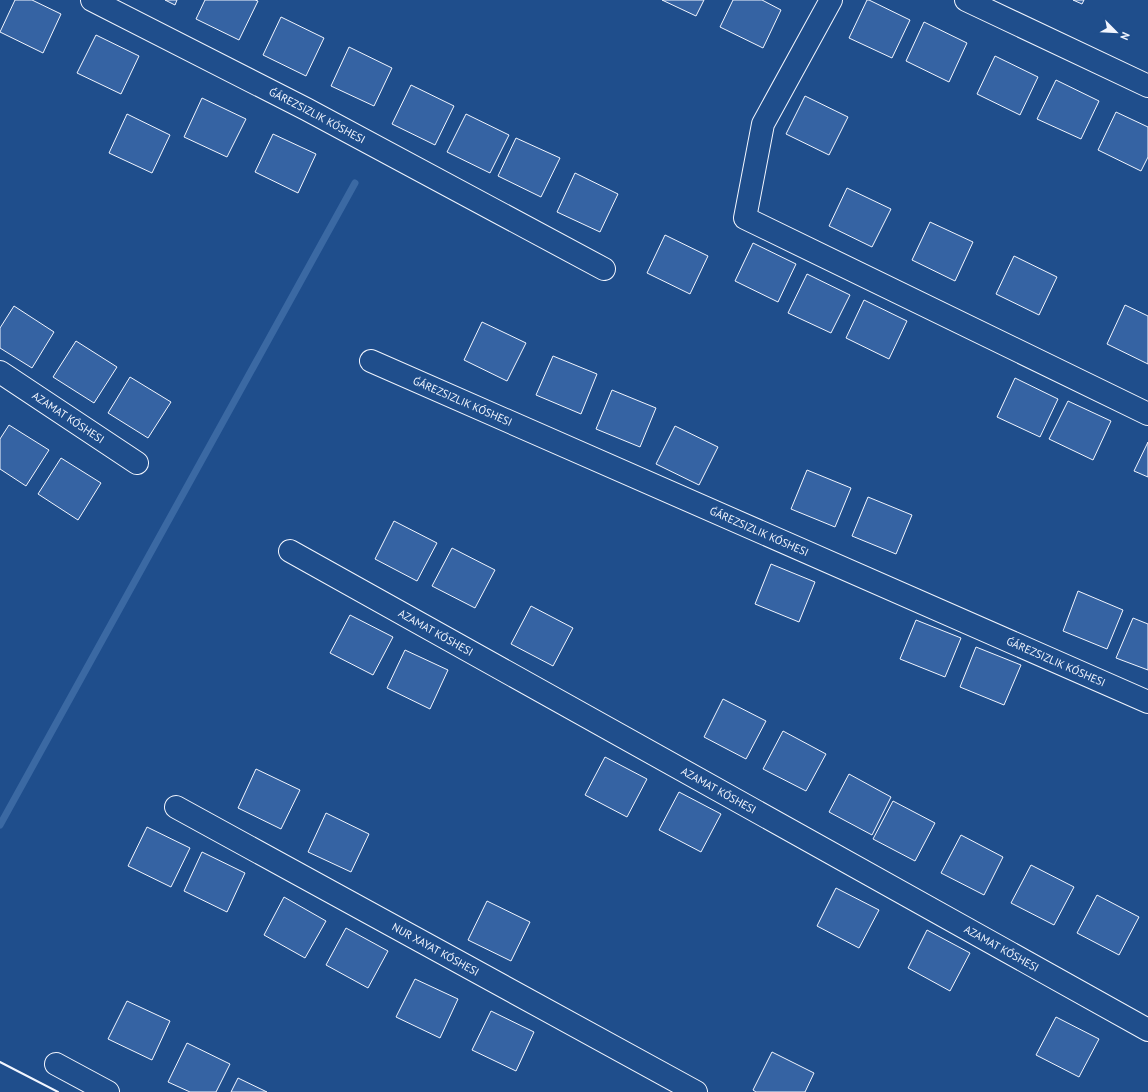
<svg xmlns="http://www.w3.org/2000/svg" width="1148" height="1092" font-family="'PT Sans',sans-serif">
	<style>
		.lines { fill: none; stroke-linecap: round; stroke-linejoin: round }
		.stream { stroke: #3b69a3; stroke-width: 7 }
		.building { fill: #3563a3; stroke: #f2f6ff }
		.minor-casing { stroke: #f2f6ff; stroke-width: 24 }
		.minor { stroke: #1f4e8c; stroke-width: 22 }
		.wall { stroke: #f2f6ff; stroke-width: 2 }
		.labels { text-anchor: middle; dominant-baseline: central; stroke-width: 3; stroke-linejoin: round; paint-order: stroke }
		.street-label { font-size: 11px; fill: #f2f6ff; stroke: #1f4e8c }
	</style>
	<rect width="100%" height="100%" fill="#1f4e8c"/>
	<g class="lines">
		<!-- stream -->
		<path class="stream" d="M0,825l355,-642"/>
	</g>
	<!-- building -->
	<g class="building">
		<path d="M15,0h17l29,14 -18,39 -43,-21z"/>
		<path d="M165,0h12l-2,5z"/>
		<path d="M205,0h50l3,1 -19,39 -43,-21z"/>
		<path d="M662,0h42l-8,16z"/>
		<path d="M733,0h29l19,10 -18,38 -43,-21z"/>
		<path d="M867,0h2l41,20 -18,38 -43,-20z"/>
		<path d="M1073,0h11l-2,4z"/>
		<path d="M281,17l43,21 -18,38 -43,-21z"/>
		<path d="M924,22l43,21 -18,39 -43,-21z"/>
		<path d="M96,35l43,21 -18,38 -44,-21z"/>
		<path d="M349,47l43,21 -18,38 -43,-20z"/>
		<path d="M995,56l43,21 -18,38 -43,-21z"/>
		<path d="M1056,80l43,21 -18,38 -44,-20z"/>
		<path d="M411,85l43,21 -19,39 -43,-21z"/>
		<path d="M805,96l43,21 -19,38 -43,-21z"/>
		<path d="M202,98l44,21 -19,38 -43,-20z"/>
		<path d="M1116,112l32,15v30l-7,14 -43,-21z"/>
		<path d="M127,114l43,21 -18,38 -43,-20z"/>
		<path d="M466,114l43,21 -19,38 -43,-21z"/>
		<path d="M273,134l43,20 -18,39 -43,-21z"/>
		<path d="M516,138l44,20 -19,39 -43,-21z"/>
		<path d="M575,173l43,21 -18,38 -43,-20z"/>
		<path d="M847,188l44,21 -19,38 -43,-21z"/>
		<path d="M930,222l43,20 -18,39 -43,-21z"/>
		<path d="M665,235l43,21 -18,38 -43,-21z"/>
		<path d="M753,243l43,21 -18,38 -43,-21z"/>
		<path d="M1014,256l43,21 -18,38 -43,-21z"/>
		<path d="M807,274l43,21 -19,38 -43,-20z"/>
		<path d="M864,300l43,21 -18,38 -43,-21z"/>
		<path d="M1125,305l23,11v48l-41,-20z"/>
		<path d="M14,306l40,26 -22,36 -32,-20v-20z"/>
		<path d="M482,322l44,21 -19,38 -43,-21z"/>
		<path d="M76,341l41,26 -23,36 -41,-26z"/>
		<path d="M553,356l44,18 -16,40 -45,-19z"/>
		<path d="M130,377l41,25 -23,36 -40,-25z"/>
		<path d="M1015,378l43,21 -18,38 -43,-20z"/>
		<path d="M612,390l44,18 -16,39 -44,-18z"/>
		<path d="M1068,401l43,20 -18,39 -44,-21z"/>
		<path d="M9,425l40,25 -23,36 -26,-17v-30z"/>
		<path d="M675,426l43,21 -19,38 -43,-21z"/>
		<path d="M1148,442v35l-14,-6z"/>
		<path d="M61,458l40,25 -23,37 -40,-26z"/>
		<path d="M807,470l44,18 -16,39 -44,-18z"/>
		<path d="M868,497l44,18 -16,39 -44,-18z"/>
		<path d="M394,521l43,22 -20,38 -42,-22z"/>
		<path d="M452,548l43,22 -20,38 -43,-22z"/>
		<path d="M771,564l44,18 -16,40 -44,-18z"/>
		<path d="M1078,591l45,19 -16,39 -44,-18z"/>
		<path d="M531,606l42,22 -20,38 -42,-22z"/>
		<path d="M350,615l43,22 -20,38 -43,-22z"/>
		<path d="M1133,618l15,6v46l-32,-12z"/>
		<path d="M916,620l45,18 -16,39 -45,-18z"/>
		<path d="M976,647l45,18 -17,40 -44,-18z"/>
		<path d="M405,650l43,20 -18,39 -43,-21z"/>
		<path d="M723,699l43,22 -20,38 -42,-22z"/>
		<path d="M783,731l43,23 -20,37 -43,-22z"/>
		<path d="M605,757l42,22 -20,38 -42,-22z"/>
		<path d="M256,769l44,21 -19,39 -43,-21z"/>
		<path d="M849,774l42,23 -19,38 -43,-23z"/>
		<path d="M679,792l42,22 -20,38 -42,-22z"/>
		<path d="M893,801l42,22 -20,38 -42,-22z"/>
		<path d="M326,813l43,21 -18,38 -43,-20z"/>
		<path d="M147,827l43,21 -19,39 -43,-21z"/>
		<path d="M961,835l42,22 -19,38 -43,-22z"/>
		<path d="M202,852l43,21 -18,39 -43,-21z"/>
		<path d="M1031,865l43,22 -20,38 -43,-22z"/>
		<path d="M836,888l43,22 -20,38 -42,-22z"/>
		<path d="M1097,895l42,22 -20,38 -42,-22z"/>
		<path d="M284,897l42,24 -21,37 -41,-23z"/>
		<path d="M487,901l43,21 -19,39 -43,-21z"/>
		<path d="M346,928l42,23 -20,37 -42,-23z"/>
		<path d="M927,930l43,23 -20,38 -42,-23z"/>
		<path d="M415,979l43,20 -18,39 -44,-21z"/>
		<path d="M127,1001l43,20 -18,39 -44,-21z"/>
		<path d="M491,1011l43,21 -18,39 -44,-21z"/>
		<path d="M1056,1017l43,22 -20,38 -43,-22z"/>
		<path d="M187,1043l43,21 -14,28h-26l-22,-10z"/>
		<path d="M772,1052l42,21 -9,19h-49l-3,-2z"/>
		<path d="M238,1078l29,14h-36z"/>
	</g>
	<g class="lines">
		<defs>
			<g id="minor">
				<path id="s1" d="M92,0l214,109 298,160"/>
				<path d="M831,0l-68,124 -18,94 403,196"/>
				<path d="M966,0l182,86"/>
				<path id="s2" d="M371,361l777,341"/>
				<path id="s3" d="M0,372l137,91"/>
				<path id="s4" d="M290,551l858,479"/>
				<path id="s5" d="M176,807l520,285"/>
				<path d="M56,1064l52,28"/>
			</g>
		</defs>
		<!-- minor casing -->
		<use href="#minor" class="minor-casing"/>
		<!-- minor -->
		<use href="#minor" class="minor"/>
		<!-- wall -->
		<path class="wall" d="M0,1062l58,30"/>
	</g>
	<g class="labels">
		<!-- street labels -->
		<g class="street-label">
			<text stroke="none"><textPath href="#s1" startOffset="253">ǴÁREZSIZLIK KÓSHESI</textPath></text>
			<text stroke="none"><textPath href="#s2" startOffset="100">ǴÁREZSIZLIK KÓSHESI</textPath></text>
			<text stroke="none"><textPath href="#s3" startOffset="82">AZAMAT KÓSHESI</textPath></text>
			<text stroke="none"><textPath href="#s2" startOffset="424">ǴÁREZSIZLIK KÓSHESI</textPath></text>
			<text stroke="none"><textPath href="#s4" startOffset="167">AZAMAT KÓSHESI</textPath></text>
			<text stroke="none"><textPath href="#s2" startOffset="748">ǴÁREZSIZLIK KÓSHESI</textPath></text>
			<text stroke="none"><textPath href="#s4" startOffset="491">AZAMAT KÓSHESI</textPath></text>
			<text stroke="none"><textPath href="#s4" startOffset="815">AZAMAT KÓSHESI</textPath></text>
			<text stroke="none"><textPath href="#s5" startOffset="296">NUR XAYAT KÓSHESI</textPath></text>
		</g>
	</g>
	<!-- north arrow -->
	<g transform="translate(1116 32) rotate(114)" stroke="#1f4e8c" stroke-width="3" paint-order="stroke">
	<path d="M0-3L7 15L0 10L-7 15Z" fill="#f2f6ff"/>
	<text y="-6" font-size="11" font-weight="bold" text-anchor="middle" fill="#f2f6ff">N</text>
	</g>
</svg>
